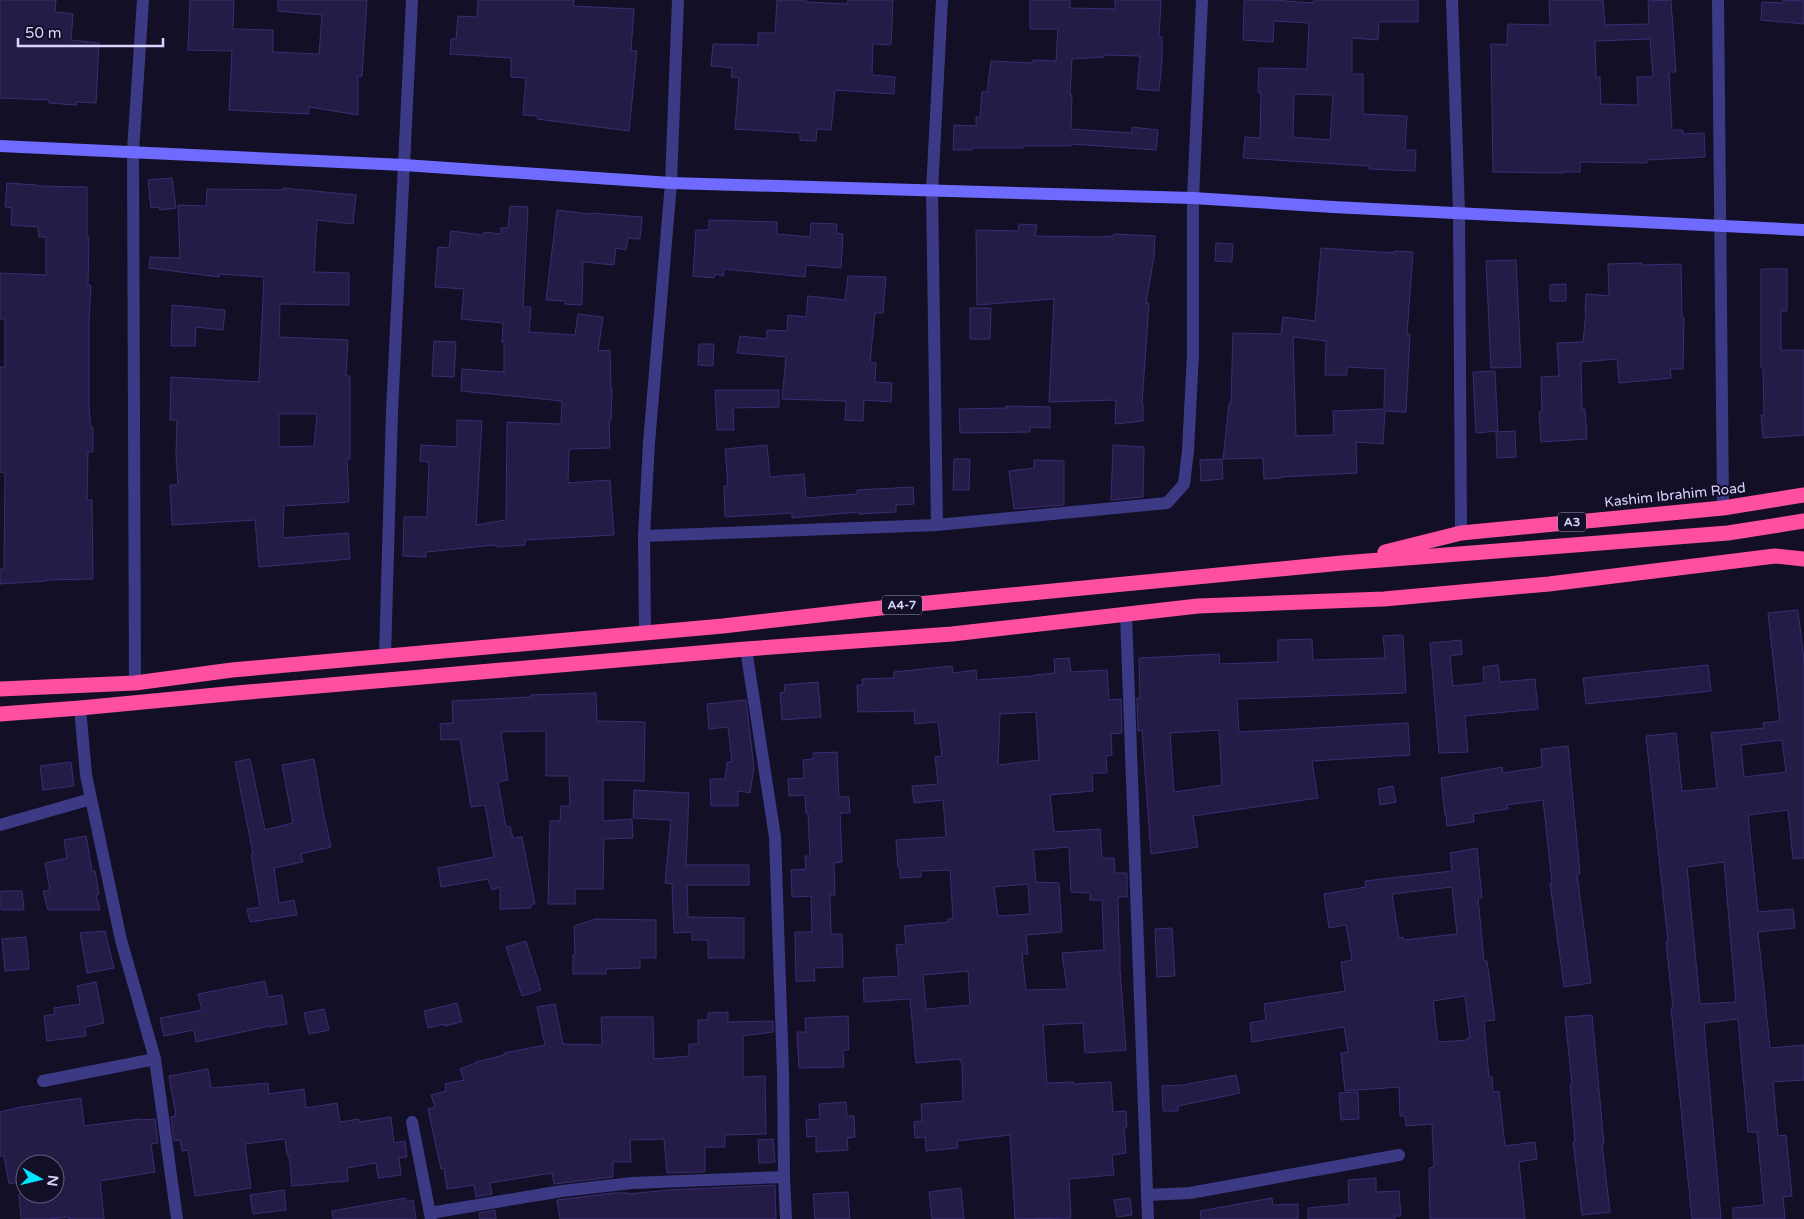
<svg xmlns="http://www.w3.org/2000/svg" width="1804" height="1219" font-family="'Varela Round',sans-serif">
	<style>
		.building { fill: #241b47; stroke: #3b2d73; fill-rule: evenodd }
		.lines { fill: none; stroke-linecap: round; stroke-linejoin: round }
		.street { stroke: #3d3a85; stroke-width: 12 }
		.secondary { stroke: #6f6bff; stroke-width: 12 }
		.highway { stroke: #ff4fa3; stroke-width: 15 }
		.labels { text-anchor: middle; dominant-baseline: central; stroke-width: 4; stroke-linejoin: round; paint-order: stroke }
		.shield { fill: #130f26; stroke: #9e99be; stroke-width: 1 }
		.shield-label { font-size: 12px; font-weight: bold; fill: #d9d4ff }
		.street-label { font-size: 14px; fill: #d9d4ff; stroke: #130f26 }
	</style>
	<rect width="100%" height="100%" fill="#130f26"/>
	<!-- building -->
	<g class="building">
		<path d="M0,0h56l-1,12 18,2 -2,26 28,3 -3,60 -19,-1 -1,3 -27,-2v-3l-49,-2z"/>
		<path d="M190,0h44l-1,29 40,1v22l46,2 3,-39 -44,-4v-11h89l-5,76h-4v39l-49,-8v7l-80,-4 3,-59 -44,-1z"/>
		<path d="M478,0h96l-1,6 61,3 -3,42h6l-8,80 -92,-12 1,-3 -15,-1 3,-37 -15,-1v-19l-61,-4 1,-15h5l2,-23 19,1z"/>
		<path d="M777,0h29v2l41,2 1,-4h45l-2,45 -18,-1 -1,31 23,2 -1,17 -59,-4 -4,40 -14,-1 -1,12 -16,-1v-7l-65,-4 4,-51 -8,-1 1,-9 -21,-2 2,-22 45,1v-12h17z"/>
		<path d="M1030,0h40v8l45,1v-9h46l-2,37h3v23l-3,31 -22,-2 3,-33 -36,-1v2l-32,2 -2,36h2l-1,34 61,4v-6l26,3 -2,20 -85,-6v2h-48v2h-51v2h-19l1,-25 22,1v-9h4l2,-25h5l4,-31 42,2v-3l23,1 2,-32h-28z"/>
		<path d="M1244,0h29l40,3 1,-3h104v22h-39l-1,18 -26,-2v36h11v40l44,2 -2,34h11l-1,21 -46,-2v-3l-126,-8 2,-21 15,1 1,-45 -3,-1 1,-24 48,1 2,-46 -35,-2 -1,21 -30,-2zM1294,94l39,1 -3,45 -37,-3z"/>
		<path d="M1549,0h54l2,25 44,-1 -1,-23 23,-1 5,72h-7l3,58h11v4l21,-1 1,24 -58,3v3l-67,-1v10h-16v1l-71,-1 -2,-128 16,1 1,-21 42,1zM1650,39l3,38h-16l1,28 -37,-1 -1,-27h-4l-1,-36z"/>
		<path d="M1783,0l21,1v23l-43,-4 1,-18 21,1z"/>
		<path d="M172,178l4,30 -16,2 -1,-3 -8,1 -3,-28z"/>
		<path d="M7,183l30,2v1l50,1v50h2l-1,48 3,1 -2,34v88l2,20h2v24h-5l-1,48h5l1,79 -47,1v1l-46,3v-15h4l1,-96 -5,-1v-105h5v-48h-5v-46l46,2v-38h-7l-1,-10 -27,-2 1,-17 -7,-1z"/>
		<path d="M283,188l73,7 -3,29 -36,-4 -3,52 35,1v32l-69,-1 -1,33 69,3 -2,36h4v83h-3l2,43 -65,4 -1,32 65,-5 2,26 -91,8 -4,-47 -83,5 -2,-40h8l-2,-31 1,-34h-7l1,-43 88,5 5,-105 -45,-3v3l-70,-9 1,-11 30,1 -2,-53 28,1 1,-17 76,1zM279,414h38l-3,32 -35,1z"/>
		<path d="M510,206l18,1 -5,100h8l-2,25 46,3 3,-21 25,3 -5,34 12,-1 1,38h1l-1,32h-2l1,28 -41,1 -1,34 42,-3 4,55 -89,5v5l-29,2 -1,-2 -69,7v5l-23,-1 1,-39h23l2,-55 -9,-1 1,-16 36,2v-27l25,1 -6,104 30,-5 1,-98 54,2 1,-23 -101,-10 1,-22 42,3v-30h-2l1,-19 -42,-4 3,-30 -29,-2 3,-40 11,1 2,-17 32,4 1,-3 17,2v-6h7z"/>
		<path d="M557,210l34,4v-1l51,4 -2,22 -12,-1 -2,12 -10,-2 -2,17 -31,-3 -1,43 -17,-1v-3l-19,-1z"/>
		<path d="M709,220l68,2v12l33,3 1,-14 26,1 -1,9 7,1 -2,34 -35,-3 -1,12 -81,-8 -1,7 -8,-2 -1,4 -21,-2 3,-46h13z"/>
		<path d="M1019,224l18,1 -2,11 64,1 14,-1 1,-2 41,2 -1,21 -8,46h3l-7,101h1v17l-28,3 1,-24 -67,2 5,-103 -77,6 -1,-75 42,1z"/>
		<path d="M1216,243l17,1 -1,18 -17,-1z"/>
		<path d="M1321,248l73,5v-2l19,1 -6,82h3l-4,78 -21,-1 -2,33 -27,-2 1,31 -76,4v1l-17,1 -1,-21 -40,1 6,-55h2l2,-71 48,1 2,-17 32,4zM1293,337l33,4 -1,34h22v-8l38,2 -1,40 -51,2 1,24 -38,1z"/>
		<path d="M1516,260l5,107 -30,1 -5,-107z"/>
		<path d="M1642,263v2l39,-1 1,54h2l-1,51h-13l1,9 -52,5 -2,-24 -36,3 1,47h3l2,30 -46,3 -2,-30h3l-1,-35 18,-1 -2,-33 26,-1 3,-31h-1l1,-17 23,2 -1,-32z"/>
		<path d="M1761,269h26v42h-6v39h23v85l-41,3 -2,-23h3l-1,-47h-2z"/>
		<path d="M848,276l38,1 -3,36h-8l-5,50h6l-1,19 17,1 -1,19 -27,-2 -1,21 -18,-1 1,-19 -64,-2 4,-42 -49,-4 3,-17 27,3v-9l20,1 1,-16 18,2 2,-21 37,4z"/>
		<path d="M1566,284v17h-16v-16z"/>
		<path d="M172,305l53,5 -2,20 -27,-3 -1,19h-24z"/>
		<path d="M970,308h21l-1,31h-20z"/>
		<path d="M434,341l22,1 -2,35 -22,-1z"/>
		<path d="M699,344h15l-1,22 -15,-1z"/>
		<path d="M1495,371l3,60 -22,2 -3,-61z"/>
		<path d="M715,390h64v17l-46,1 1,22h-17z"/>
		<path d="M1006,406l44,1v21l-20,-1v5l-70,1 -1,-24 47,-1z"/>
		<path d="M1515,431l1,26 -19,1 -1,-26z"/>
		<path d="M767,445l3,32 34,-3 2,24 51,-4v-4l56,-3 1,17 -18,1v7l-37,2 -1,-2 -66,6v-5l-67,4 -1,-31h4l-3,-37z"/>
		<path d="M1113,445l31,2 -1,50 -32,3z"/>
		<path d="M954,459h16l-1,31h-16z"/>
		<path d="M1222,459l1,20 -22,2 -1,-21z"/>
		<path d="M1034,460l30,1v44l-50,4 -5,-38 25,-3z"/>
		<path d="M1798,610l6,51v197l-11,1 -5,-49 -40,5 10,97 35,-3 2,19 -37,4 12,116 34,-3v35l-31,2 5,54 8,-1 6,61 -9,1 2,22h-52v-11l31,-3 -7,-73h-9l-10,-113 -34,4 17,196h-29l-21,-211h2l-7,-66 2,-1 -22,-205 30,-3 6,58 35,-3 -6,-55 53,-5 -1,-5 17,-2 -12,-108zM1782,740l4,32 -42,5 -3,-32zM1724,862l12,140 -36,2 -13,-137z"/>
		<path d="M1403,635l3,58 -169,6 2,33 169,-9 2,32 -98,6 6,37 -125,18 5,31 -47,7 -9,-124 -4,1 -1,-33h3l-1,-40 80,-4 1,10 58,-2v-22l34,-1 1,21 72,-2 -2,-22zM1219,730l3,55 -48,7 -4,-59z"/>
		<path d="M1461,640l1,14 -12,2 3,30 31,-3 -1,-16 15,-2 2,17 35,-3 3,30 -73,7 3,36 -29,1 -9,-110z"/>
		<path d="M1069,658l2,14 36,-2 2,30 12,-1 1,34 -11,1 1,21 -6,1 1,17h-15l1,18 -43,4 4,37 46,-3 2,29h12l1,15h12v24h-9l1,47h1v26l6,80 -41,3 -2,-30 -40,2 4,58 26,-1v2l38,-2 2,30 13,-1 1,16h-3l2,26 -14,2 2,20 -45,4 2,39 -56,1 -5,-84 -53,6 1,7 -32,3 -1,-14 -10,1 -1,-16 8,-1 -1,-17 42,-3 -1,-39h-2v-3l-44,4 -6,-64 -46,3 -1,-24 36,-2 -3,-31 10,-1 -2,-18 44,-4v-3l5,-1 -3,-48 -29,1v6l-21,1v-10h-2l-2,-28 50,-3 -3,-37 -29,3 -2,-17 26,-2 -3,-27 7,-1 -4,-34 -23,2 -1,-13 -56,1 -1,-27h6l-1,-6 32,-1v-6l58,-6 1,7 23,-3 1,10 57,-4v-1l21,-2 -1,-14zM1036,712l3,48 -41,5 2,-51zM1069,847l2,45 19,1v7h12l2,50 -42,3 5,36 -41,1 -4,-36h6l-2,-19 36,-3 -3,-49 -23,-1 -3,-32zM1028,884l2,30 -32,2 -4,-29zM968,971l2,34 -44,4 -3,-34z"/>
		<path d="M1708,665l3,26 -125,13 -3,-26z"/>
		<path d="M818,682l3,35 -39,3 -2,-27 5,-1 -1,-7z"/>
		<path d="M596,693l1,28 48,1 -1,59 -41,-1v41l29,-2 1,19 -29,1 -1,50h-28v15h-27l2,-83h10l1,-15h9l-1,-30h-23v-45h-13l-32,1 7,48 -10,2 8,45 4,-1 3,12 9,-1 13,67h-4v4l-31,1v-22l-8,3 -4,-11 -47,8 -3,-19 56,-11 -9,-52 -14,2 -11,-68 -19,1 -1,-16 13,-1 -1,-22 79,-4v-2z"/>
		<path d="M746,700l8,67 -4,26 -12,-2v15h-27l-1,-27h15l2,-17h5l-4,-35 -19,2 -2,-25z"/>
		<path d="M1568,746l12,128h-3l14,109 -27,4 -14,-104 2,-1 -9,-82 -36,5 1,4 -35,5 1,8 -27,4 -1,-11h-1l-4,-37 61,-11 1,6 39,-6 -1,-18z"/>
		<path d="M837,752l2,45h10l1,16h-10l2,49 -8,1 1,32h-5l1,39h11l1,33 -29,1 1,13h-19l-1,-49h17l-1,-36 -19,1 -1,-27 15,-1 -1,-13h5l-2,-43h-2l-1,-18 -16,1 -1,-17 16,-1 -1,-18 10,-1v-6z"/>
		<path d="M250,759l15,71 28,-7 -11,-58 32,-6 8,47 9,41 -30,7 2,8 -29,6 5,35 15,-3 3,15 -47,7 -3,-13 13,-2 -9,-53h2l-18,-92z"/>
		<path d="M71,762l3,24 -31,4 -3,-24z"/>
		<path d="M1393,786l3,16 -16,3 -2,-16z"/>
		<path d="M634,790l55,3 -3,72h63v20h-62l1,32 56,1v40h-36v-18h-16v-8l-18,1 -2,-49 -7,-1 6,-63 -38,-2z"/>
		<path d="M86,836l6,35h3l4,23 -3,1 4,15h-52l-5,-19h7l-5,-28 22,-5 -3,-18z"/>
		<path d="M1477,848l5,50h-4l6,63h3l8,59 -11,1 5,56h3l1,15 6,-1 6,55 30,-4 2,17 -18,3 6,57h-95l-1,-51 5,-1 -2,-43 -26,2 -1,-10h-5l-1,-29 -54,4 -4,-38 7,-1 -4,-25 -92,15 -2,-19 16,-3 -2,-16 81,-13 -4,-29 11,-2 -6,-35 -17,3 -5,-34 42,-7 -1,-6 87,-10 -2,-18zM1452,887l5,47 -53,6 -1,-3 -4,1 -7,-44zM1465,996l5,42h-3v2l-29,2 -5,-41z"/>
		<path d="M1,891h21l2,19h-23z"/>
		<path d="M596,919l60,1v38h-16v10l-34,1v5h-33v-19h2l-1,-29z"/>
		<path d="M1172,928l3,48 -18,1 -2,-48z"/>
		<path d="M105,931l9,37 -27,5 -7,-40z"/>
		<path d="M26,937l3,32 -24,2 -3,-32z"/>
		<path d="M526,941l15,49 -19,6 -16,-49z"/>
		<path d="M265,981l3,16 14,-2 5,29 -17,3v-1l-74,16 -2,-12 -30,6 -4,-18 42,-8 -4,-16z"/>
		<path d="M96,982l8,41 -19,4 1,9 -39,5 -3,-25 11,-2 -1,-6 26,-4 -3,-18z"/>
		<path d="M457,1003l5,19 -17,4v-2l-17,4 -4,-17z"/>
		<path d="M555,1004l8,40 39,1 -1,-28h52l1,42 35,-3v-12h9v-24h10v-7l20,-1v10l45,-1v11l-30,4v41l22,-1 1,58 -41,1v12h-20v25l-38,1 -3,-34 -34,1 1,22h-18v15l-59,7 -2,-11 -19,3 -43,7 2,11 -16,3 -2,-12 -27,4 -3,-21 -3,1 -13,-60 7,-2 -4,-12 15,-4 -1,-7 19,-4 -4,-11 16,-6v-1l28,-7v-2l41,-8 -8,-38z"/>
		<path d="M324,1009l5,21 -20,4 -5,-21z"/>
		<path d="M1592,1015l12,129h-2l8,68 -28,3 -9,-73h2l-5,-58h2l-7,-67z"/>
		<path d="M848,1016l1,34h-6l1,17 -45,1 -2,-36h9l-1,-14z"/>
		<path d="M208,1069l3,19 57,-5 1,11 35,-5 2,19 31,-5 3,19 19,-3v3l32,-5 3,26 11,-2 2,16 -8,1 2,17 -23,3 -2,-15 -29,5 1,13 -56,5 -3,-31h-2l-2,-16 -40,5 6,44 -56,8 -7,-46 -6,1 -2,-11 -6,1 -3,-24 5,-1 -7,-40z"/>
		<path d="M1236,1075l4,18 -62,13v5h-15l-1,-25 21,-1z"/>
		<path d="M1358,1092l1,27 -18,1 -2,-27z"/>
		<path d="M81,1098l3,28 56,-7v1l15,-1 3,24 -7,1 4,28 -55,9 4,38h-35v-2l-21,2h-27l-2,-25h36v-30h-30v17l-16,3 -5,-28h-4v-44l21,-5z"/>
		<path d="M846,1102l1,14h7l1,21 -8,1 1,12 -32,2v-16l-9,1 -1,-17 14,-1 -1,-15z"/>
		<path d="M773,1139l2,23 -16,1 -1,-23z"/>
		<path d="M1376,1178v14l23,-1 2,25h-6v3h-87v-11l41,-4 -1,-24z"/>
		<path d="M775,1185l1,34h-216l-3,-19 57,-7h15v1l39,-4z"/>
		<path d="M961,1188l3,31h-32l-3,-27z"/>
		<path d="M284,1190l2,20 -33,4 -3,-19z"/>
		<path d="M848,1192l2,27h-35l-2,-25z"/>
		<path d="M405,1198l1,4 7,-2 3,19h-83l-1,-8z"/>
		<path d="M1130,1198l2,17 -15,2 -3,-17z"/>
		<path d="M1272,1198l1,7 25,-1v15h-97l-1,-8z"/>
		<path d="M495,1210l1,9h-16l-1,-6z"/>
	</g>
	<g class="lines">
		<!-- street -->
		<g class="street">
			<path d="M1452,0l7,213 2,320"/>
			<path d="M1718,0l5,508"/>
			<path d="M937,525l-5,-334 10,-191"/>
			<path d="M644,536l293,-11 230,-22 17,-19 4,-33 5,-97v-156l9,-198"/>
			<path d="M1126,615l22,604"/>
			<path d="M645,634l-1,-98 5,-93 22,-260 7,-183"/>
			<path d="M746,649l29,188 8,236 1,104 2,42"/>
			<path d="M385,657l7,-246 20,-411"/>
			<path d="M135,683l-2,-532 10,-151"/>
			<path d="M80,708l6,67 35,165 34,119 22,160"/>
			<path d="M0,825l91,-26"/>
			<path d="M43,1081l112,-22"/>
			<path d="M412,1122l19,97"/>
			<path d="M1147,1195l43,-2 209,-38"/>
			<path d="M430,1213l132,-22 70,-8 152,-6"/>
		</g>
		<!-- secondary -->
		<path class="secondary" d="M0,146l404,19 267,18 522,15 140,9 471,23"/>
		<!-- highway -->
		<g class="highway">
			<path d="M1385,552l76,-19 262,-25 81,-13"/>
			<path d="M0,689l135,-6 97,-13 491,-44 184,-21 435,-42 386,-30 76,-12"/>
			<path d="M0,714l80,-6 157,-15 509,-44 206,-15 246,-28 186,-7 165,-15 226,-28 29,3"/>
		</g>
	</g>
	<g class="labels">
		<!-- shield labels -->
		<g class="shield">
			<rect x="1558" y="512.5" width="28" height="19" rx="4"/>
			<rect x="882" y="595.5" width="40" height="19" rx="4"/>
		</g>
		<g class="shield-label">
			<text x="1572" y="522">A3</text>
			<text x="902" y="605">A4-7</text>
		</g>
		<!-- street labels -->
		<g class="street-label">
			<text transform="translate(1675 495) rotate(-6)">Kashim Ibrahim Road</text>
		</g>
	</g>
	<!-- north arrow -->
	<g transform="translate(40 1179) rotate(98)"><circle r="24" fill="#130f26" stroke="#625e7d"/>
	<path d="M0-4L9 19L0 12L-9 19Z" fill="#00e5ff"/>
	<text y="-8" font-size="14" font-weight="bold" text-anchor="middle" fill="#d9d4ff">N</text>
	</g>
	<!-- scale -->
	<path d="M18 38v8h145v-8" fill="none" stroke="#d9d4ff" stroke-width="2.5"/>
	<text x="25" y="38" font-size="15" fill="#d9d4ff" stroke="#130f26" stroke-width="4" paint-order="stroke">50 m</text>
</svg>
